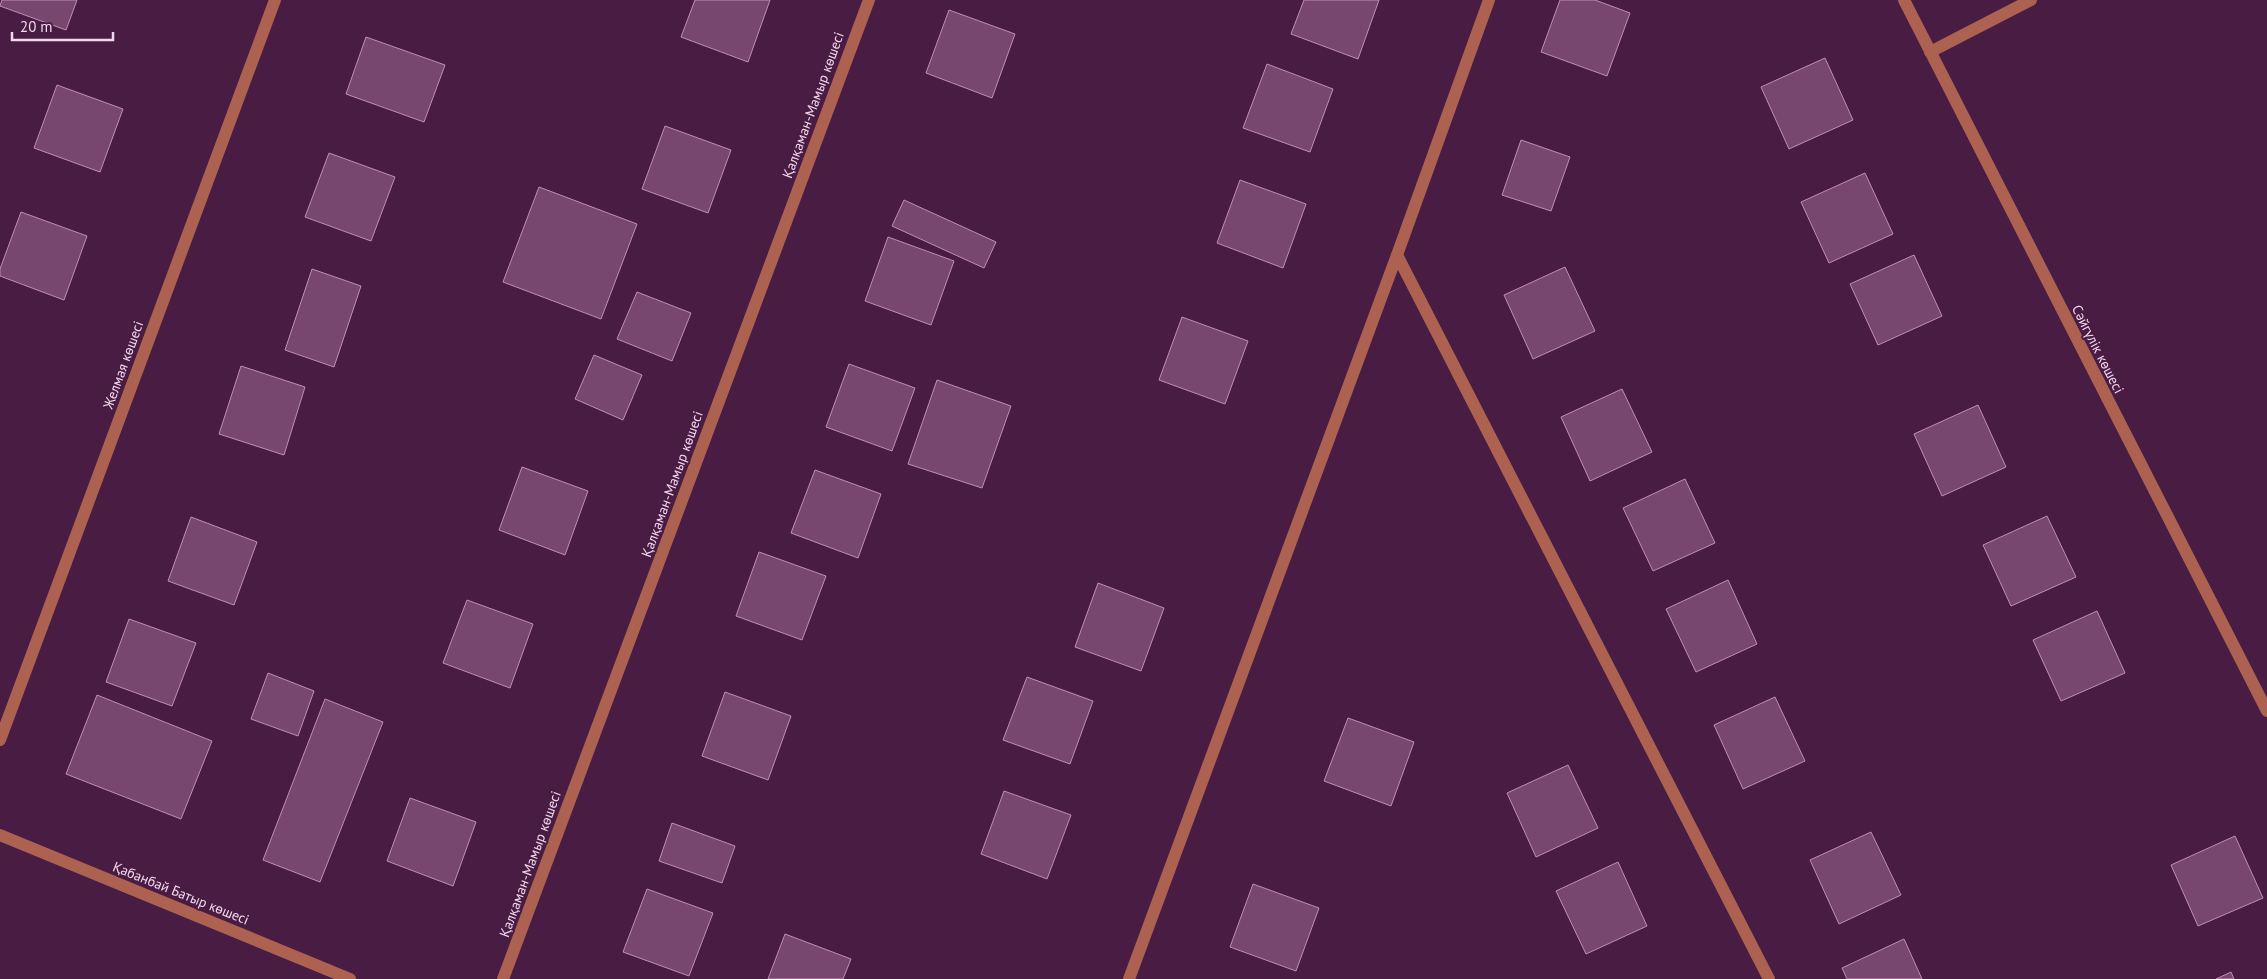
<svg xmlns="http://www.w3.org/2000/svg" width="2267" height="979" font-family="'PT Sans',sans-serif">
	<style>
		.building { fill: #77476f; stroke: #c28db7 }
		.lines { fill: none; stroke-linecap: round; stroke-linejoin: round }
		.minor { stroke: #ad6150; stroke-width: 12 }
		.labels { text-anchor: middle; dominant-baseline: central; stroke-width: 4; stroke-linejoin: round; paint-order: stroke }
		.street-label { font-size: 14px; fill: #f3d7ed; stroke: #491d43 }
	</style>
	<rect width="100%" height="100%" fill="#491d43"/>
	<!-- building -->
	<g class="building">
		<path d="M2,0h75l-11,30 -66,-24z"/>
		<path d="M695,0h75l-22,62 -67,-25z"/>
		<path d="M1304,0h75l-21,59 -67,-25z"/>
		<path d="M1560,0h35l35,13 -23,63 -66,-24z"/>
		<path d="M949,10l66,24 -23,64 -66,-25z"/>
		<path d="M366,37l79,28 -21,57 -78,-28z"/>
		<path d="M1825,58l28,62 -64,29 -28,-62z"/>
		<path d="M1267,64l66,25 -23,63 -67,-24z"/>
		<path d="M57,85l66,24 -23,63 -66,-24z"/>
		<path d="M665,126l66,24 -23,63 -66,-24z"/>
		<path d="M1521,140l49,17 -19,54 -49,-16z"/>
		<path d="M329,153l66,24 -24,64 -66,-24z"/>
		<path d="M1865,173l28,61 -64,29 -28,-61z"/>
		<path d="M1240,180l66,24 -23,64 -66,-25z"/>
		<path d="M539,187l98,37 -36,95 -98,-37z"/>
		<path d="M904,200l92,42 -12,26 -92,-42z"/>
		<path d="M21,212l66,24 -23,64 -64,-24v-7z"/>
		<path d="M888,237l66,24 -23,64 -66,-24z"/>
		<path d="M1914,255l28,61 -64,29 -28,-61z"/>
		<path d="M1565,267l30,64 -62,28 -29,-64z"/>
		<path d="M312,269l49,17 -27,81 -49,-17z"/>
		<path d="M637,292l54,21 -19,48 -55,-22z"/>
		<path d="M1182,317l66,24 -23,63 -66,-24z"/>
		<path d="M594,355l48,20 -19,45 -48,-21z"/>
		<path d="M849,364l66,24 -23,63 -66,-24z"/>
		<path d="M241,366l64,21 -21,68 -65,-21z"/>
		<path d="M937,380l74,26 -29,82 -74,-24z"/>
		<path d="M1622,389l30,63 -62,29 -29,-64z"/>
		<path d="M1978,405l28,62 -64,29 -28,-62z"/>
		<path d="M522,467l66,24 -23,64 -66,-25z"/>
		<path d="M815,470l66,24 -23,64 -67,-25z"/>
		<path d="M1685,479l30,64 -62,28 -30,-63z"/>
		<path d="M2047,516l29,61 -65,29 -28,-61z"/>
		<path d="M191,517l66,25 -23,63 -66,-24z"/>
		<path d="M759,552l67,24 -24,64 -66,-24z"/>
		<path d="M1728,580l29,64 -61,28 -30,-63z"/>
		<path d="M1098,583l66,25 -23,63 -66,-24z"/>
		<path d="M467,600l66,24 -23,64 -67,-25z"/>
		<path d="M2097,611l28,62 -64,28 -28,-61z"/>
		<path d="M129,619l67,24 -24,63 -66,-24z"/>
		<path d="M268,673l46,18 -16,45 -47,-17z"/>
		<path d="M1027,677l66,24 -23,63 -67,-24z"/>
		<path d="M725,692l66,24 -23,64 -66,-24z"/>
		<path d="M97,695l115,46 -31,78 -115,-45z"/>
		<path d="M1775,697l30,64 -62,28 -29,-64z"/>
		<path d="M325,699l58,23 -63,160 -57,-22z"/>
		<path d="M1348,718l66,24 -23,64 -67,-25z"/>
		<path d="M1568,765l30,63 -62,29 -29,-64z"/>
		<path d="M1004,791l67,24 -24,64 -66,-25z"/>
		<path d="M410,798l66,24 -23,64 -66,-25z"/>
		<path d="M672,823l63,23 -13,37 -63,-22z"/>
		<path d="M1871,832l30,63 -62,29 -29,-64z"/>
		<path d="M2235,836l28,62 -65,28 -27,-61z"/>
		<path d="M1618,862l29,64 -61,28 -30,-63z"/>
		<path d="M1253,884l66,24 -23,63 -66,-24z"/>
		<path d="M647,889l66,24 -24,63 -66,-24z"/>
		<path d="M785,934l66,25 -8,20h-75z"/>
		<path d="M1904,939l18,40h-75l-5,-11z"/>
		<path d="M2231,972l3,7h-18z"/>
	</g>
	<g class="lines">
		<!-- minor -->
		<g class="minor">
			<path d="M1904,0l363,711"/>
			<path d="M1930,52l101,-52"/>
			<path d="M1397,255l372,724"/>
			<path d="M0,740l275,-740"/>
			<path d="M0,835l350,144"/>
			<path d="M503,979l366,-979"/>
			<path d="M1129,979l268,-724 92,-255"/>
		</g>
	</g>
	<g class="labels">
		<!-- street labels -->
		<g class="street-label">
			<text transform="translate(813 105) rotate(-70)">Қалқаман-Мамыр көшесі</text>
			<text transform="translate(2098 349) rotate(63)">Сәйгүлік көшесі</text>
			<text transform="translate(123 365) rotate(-70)">Желмая көшесі</text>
			<text transform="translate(672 484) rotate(-70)">Қалқаман-Мамыр көшесі</text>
			<text transform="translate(530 864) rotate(-70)">Қалқаман-Мамыр көшесі</text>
			<text transform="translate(181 893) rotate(22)">Қабанбай Батыр көшесі</text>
		</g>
	</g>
	<!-- scale -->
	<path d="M12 32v8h101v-8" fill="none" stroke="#f3d7ed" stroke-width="2.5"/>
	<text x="20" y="32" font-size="15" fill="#f3d7ed" stroke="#491d43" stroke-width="4" paint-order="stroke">20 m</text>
</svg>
